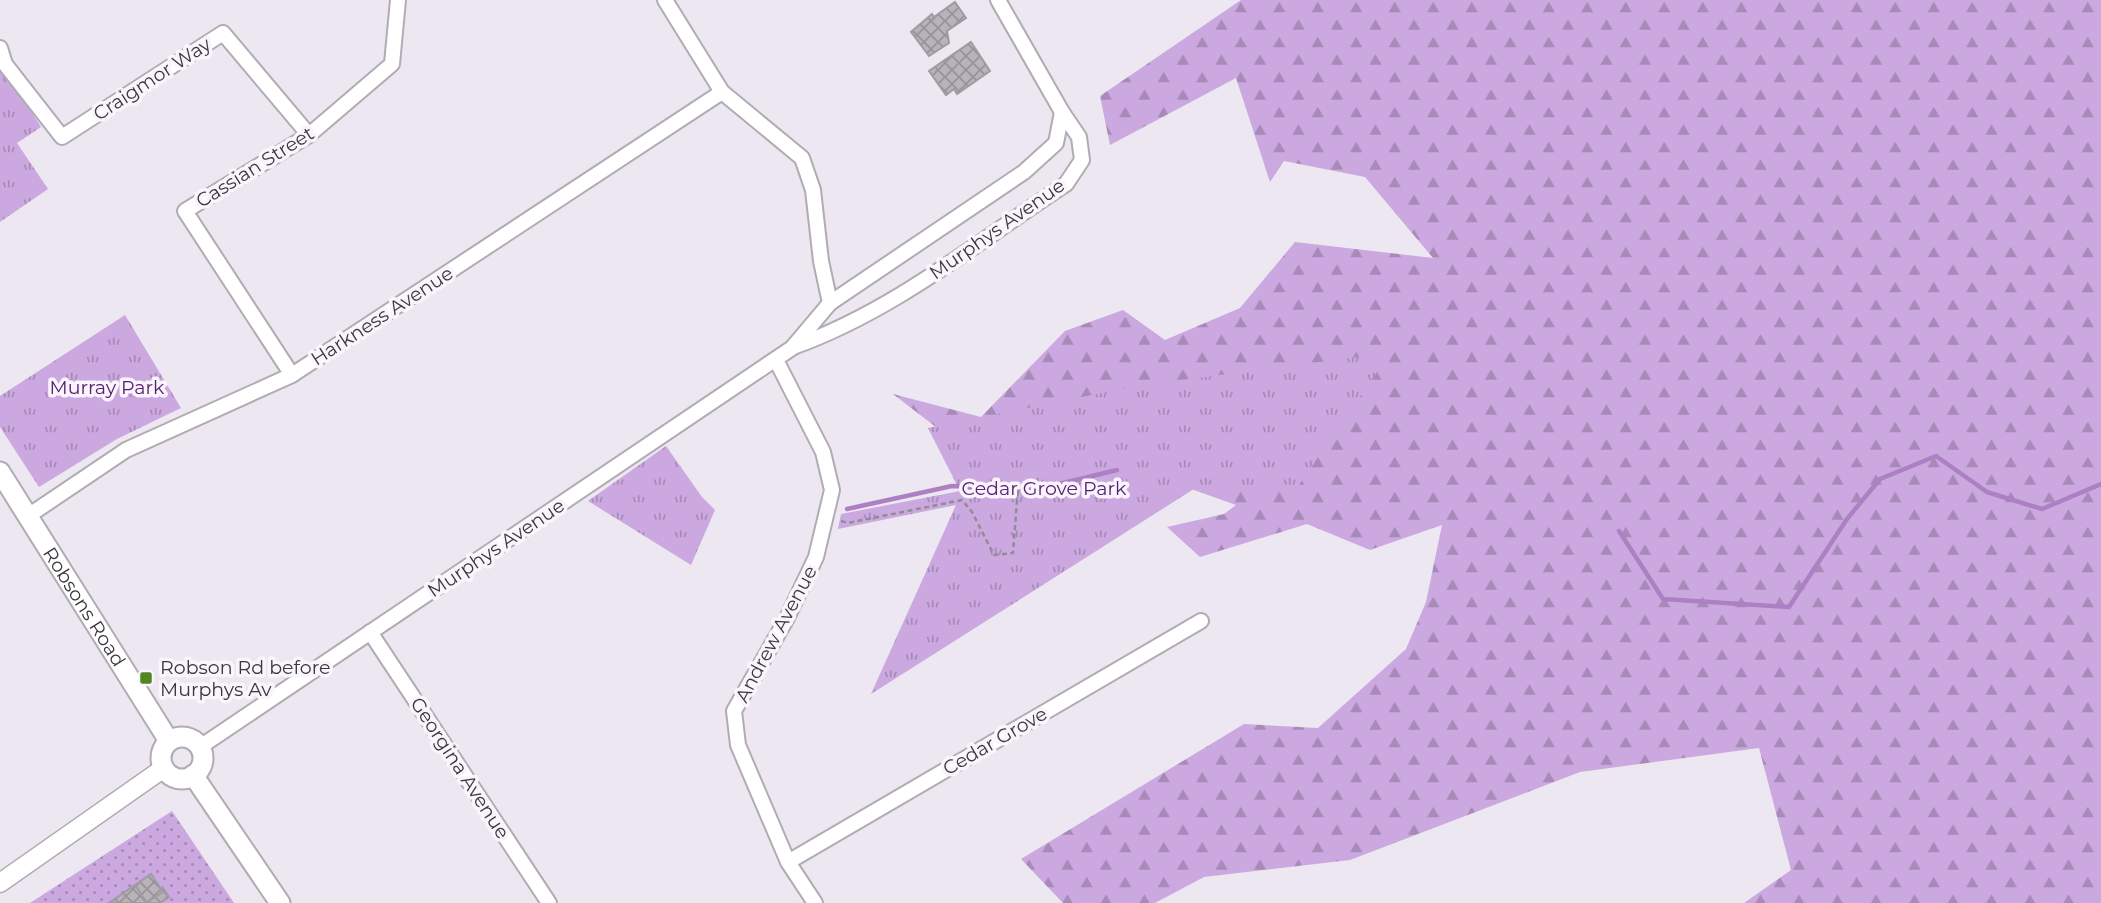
<svg xmlns="http://www.w3.org/2000/svg" width="2101" height="903" font-family="Montserrat,sans-serif">
	<style>
		.grass { fill: url(#grass-dots) }
		.forest { fill: url(#forest-firs) }
		.park { fill: url(#park-tufts) }
		.lines { fill: none; stroke-linecap: round; stroke-linejoin: round }
		.stream { stroke: #ac80c3; stroke-width: 4.5 }
		.building { fill: url(#building-cross-hatch); stroke: #a09ba2; stroke-width: 2 }
		.minor-casing { stroke: #b1acb4; stroke-width: 18 }
		.tertiary-casing { stroke: #b1acb4; stroke-width: 21 }
		.secondary-casing { stroke: #b1acb4; stroke-width: 23 }
		.path { stroke: #918d93; stroke-width: 2.5; stroke-dasharray: 5 3.5; stroke-linecap: butt }
		.minor { stroke: #fff; stroke-width: 14 }
		.tertiary { stroke: #fff; stroke-width: 18 }
		.secondary { stroke: #fff; stroke-width: 19 }
		.poi-dot { fill: #528720; stroke: #faf4fd; stroke-width: 2.5 }
		.labels { text-anchor: middle; dominant-baseline: central; stroke-width: 7; stroke-linejoin: round; paint-order: stroke }
		.street-label { font-size: 19px; fill: #3a383b; stroke: #faf4fd }
		.park-label { font-size: 19px; fill: #582171; stroke: #faf4fd }
		.poi-label { font-size: 19px; fill: #3a383b; stroke: #faf4fd; text-anchor: start }
	</style>
	<defs>
		<pattern id="grass-dots" width="8" height="8" patternUnits="userSpaceOnUse" patternTransform="scale(1.75)"><rect width="8" height="8" fill="#cca8e1"/><path d="M2 2h.1M6 6h.1" fill="none" stroke="#a78ab8" stroke-width="1.8" stroke-linecap="round"/></pattern>
		<pattern id="forest-firs" width="22" height="20" patternUnits="userSpaceOnUse" patternTransform="scale(1.75)"><rect width="22" height="20" fill="#cca8e1"/><path d="M5 1l3.5 6h-7zM16 11l3.5 6h-7z" fill="#a78ab8"/></pattern>
		<pattern id="park-tufts" width="24" height="20" patternUnits="userSpaceOnUse" patternTransform="scale(1.75)"><rect width="24" height="20" fill="#cca8e1"/><path d="M3 7l-1-3M5 7V3M7 7l1-3M15 17l-1-3M17 17v-4M19 17l1-3" fill="none" stroke="#a78ab8"/></pattern>
		<pattern id="building-cross-hatch" width="8" height="8" patternUnits="userSpaceOnUse" patternTransform="scale(1.75)"><rect width="8" height="8" fill="#b8b3ba"/><path d="M0 0l8 8M0 8l8-8" fill="none" stroke="#979398"/></pattern>
	</defs>
	<rect width="100%" height="100%" fill="#ece7f0"/>
	<!-- grass -->
	<path class="grass" d="M172,811l62,92h-204z"/>
	<!-- forest -->
	<path class="forest" d="M1241,0h860v903h-357l47,-33 -32,-122 -179,24 -230,88 -146,17 -49,26h-92l-42,-44 223,-135 74,4 88,-79 20,-47 16,-77 -72,25 -63,-26 -107,33 -33,-30 57,-13 12,-9 -87,-31 -156,-3 -100,-77 88,23 84,-86 58,-21 42,30 75,-32 55,-66 138,16 -68,-81 -81,-16 -14,21 -34,-104 -126,67 -10,-49z"/>
	<!-- park -->
	<g class="park">
		<path d="M0,62l41,65 -24,16 31,46 -48,33z"/>
		<path d="M125,315l56,93 -64,31 -78,48 -39,-60v-31z"/>
		<path d="M1390,353l-94,136 -99,-2 -326,207 85,-189 -118,24 3,-15 119,-23 -32,-63 208,-42z"/>
		<path d="M666,446l36,51 13,13 -24,55 -103,-64z"/>
	</g>
	<g class="lines">
		<!-- stream -->
		<g class="stream">
			<path d="M847,509l105,-23 82,4 83,-20"/>
			<path d="M1619,531l44,68 126,8 58,-88 33,-40 56,-23 51,36 55,17 59,-25"/>
		</g>
	</g>
	<!-- building -->
	<g class="building">
		<path d="M955,2l11,16 -19,13 2,12 -20,13 -18,-24 21,-18 2,3z"/>
		<path d="M971,42l19,29 -33,23 -3,-5 -8,6 -17,-24z"/>
		<path d="M151,874l12,18 -16,11 -12,-18z"/>
		<path d="M135,885l12,18h-38z"/>
		<path d="M163,888l6,9 -9,6h-14l17,-11z"/>
	</g>
	<g class="lines">
		<defs>
			<g id="minor">
				<path d="M665,0l57,92 80,66 11,32 8,71 9,42"/>
				<path d="M0,48l5,16 57,73 161,-104 86,102"/>
				<path d="M793,347c101,-36 184,-105 273,-163l16,-24 -3,-23 -17,-25 -64,-112"/>
				<path d="M776,360l47,92 9,38 -16,67 -29,61 -53,93 4,34 50,117 27,41"/>
				<path d="M292,375l-107,-164 124,-76 83,-71 6,-64"/>
				<path d="M28,516l98,-66 166,-75 430,-283"/>
				<path d="M370,632l179,271"/>
				<path d="M200,747l592,-399 38,-45 194,-131 32,-29 6,-31"/>
				<path d="M788,862l413,-241"/>
			</g>
			<path id="tertiary" d="M0,883l164,-115"/>
			<g id="secondary">
				<path id="s1" d="M0,472l169,269"/>
				<circle cx="182" cy="758" r="21"/>
				<path d="M193,775l87,128"/>
			</g>
		</defs>
		<!-- minor casing -->
		<use href="#minor" class="minor-casing"/>
		<!-- tertiary casing -->
		<use href="#tertiary" class="tertiary-casing"/>
		<!-- secondary casing -->
		<use href="#secondary" class="secondary-casing"/>
		<!-- path -->
		<path class="path" d="M841,521l7,2 114,-23 10,12 22,43 19,-2 5,-65"/>
		<!-- minor -->
		<use href="#minor" class="minor"/>
		<!-- tertiary -->
		<use href="#tertiary" class="tertiary"/>
		<!-- secondary -->
		<use href="#secondary" class="secondary"/>
	</g>
	<!-- markers -->
	<rect class="poi-dot" x="139" y="671" width="14" height="14" rx="3.5"/>
	<g class="labels">
		<!-- street labels -->
		<g class="street-label">
			<text transform="translate(152 79) rotate(-33)">Craigmor Way</text>
			<text transform="translate(255 167) rotate(-32)">Cassian Street</text>
			<text transform="translate(997 229) rotate(-35)">Murphys Avenue</text>
			<text transform="translate(382 316) rotate(-33)">Harkness Avenue</text>
			<text transform="translate(496 548) rotate(-34)">Murphys Avenue</text>
			<text stroke="none"><textPath href="#s1" startOffset="159">Robsons Road</textPath></text>
			<text transform="translate(776 634) rotate(-62)">Andrew Avenue</text>
			<text transform="translate(995 741) rotate(-30)">Cedar Grove</text>
			<text transform="translate(460 768) rotate(57)">Georgina Avenue</text>
		</g>
		<!-- park labels -->
		<g class="park-label">
			<text x="107" y="387">Murray Park</text>
			<text x="1044" y="488">Cedar Grove Park</text>
		</g>
		<!-- poi labels -->
		<g class="poi-label">
			<text x="160" y="667">Robson Rd before<tspan x="160" dy="22">Murphys Av</tspan></text>
		</g>
	</g>
</svg>
